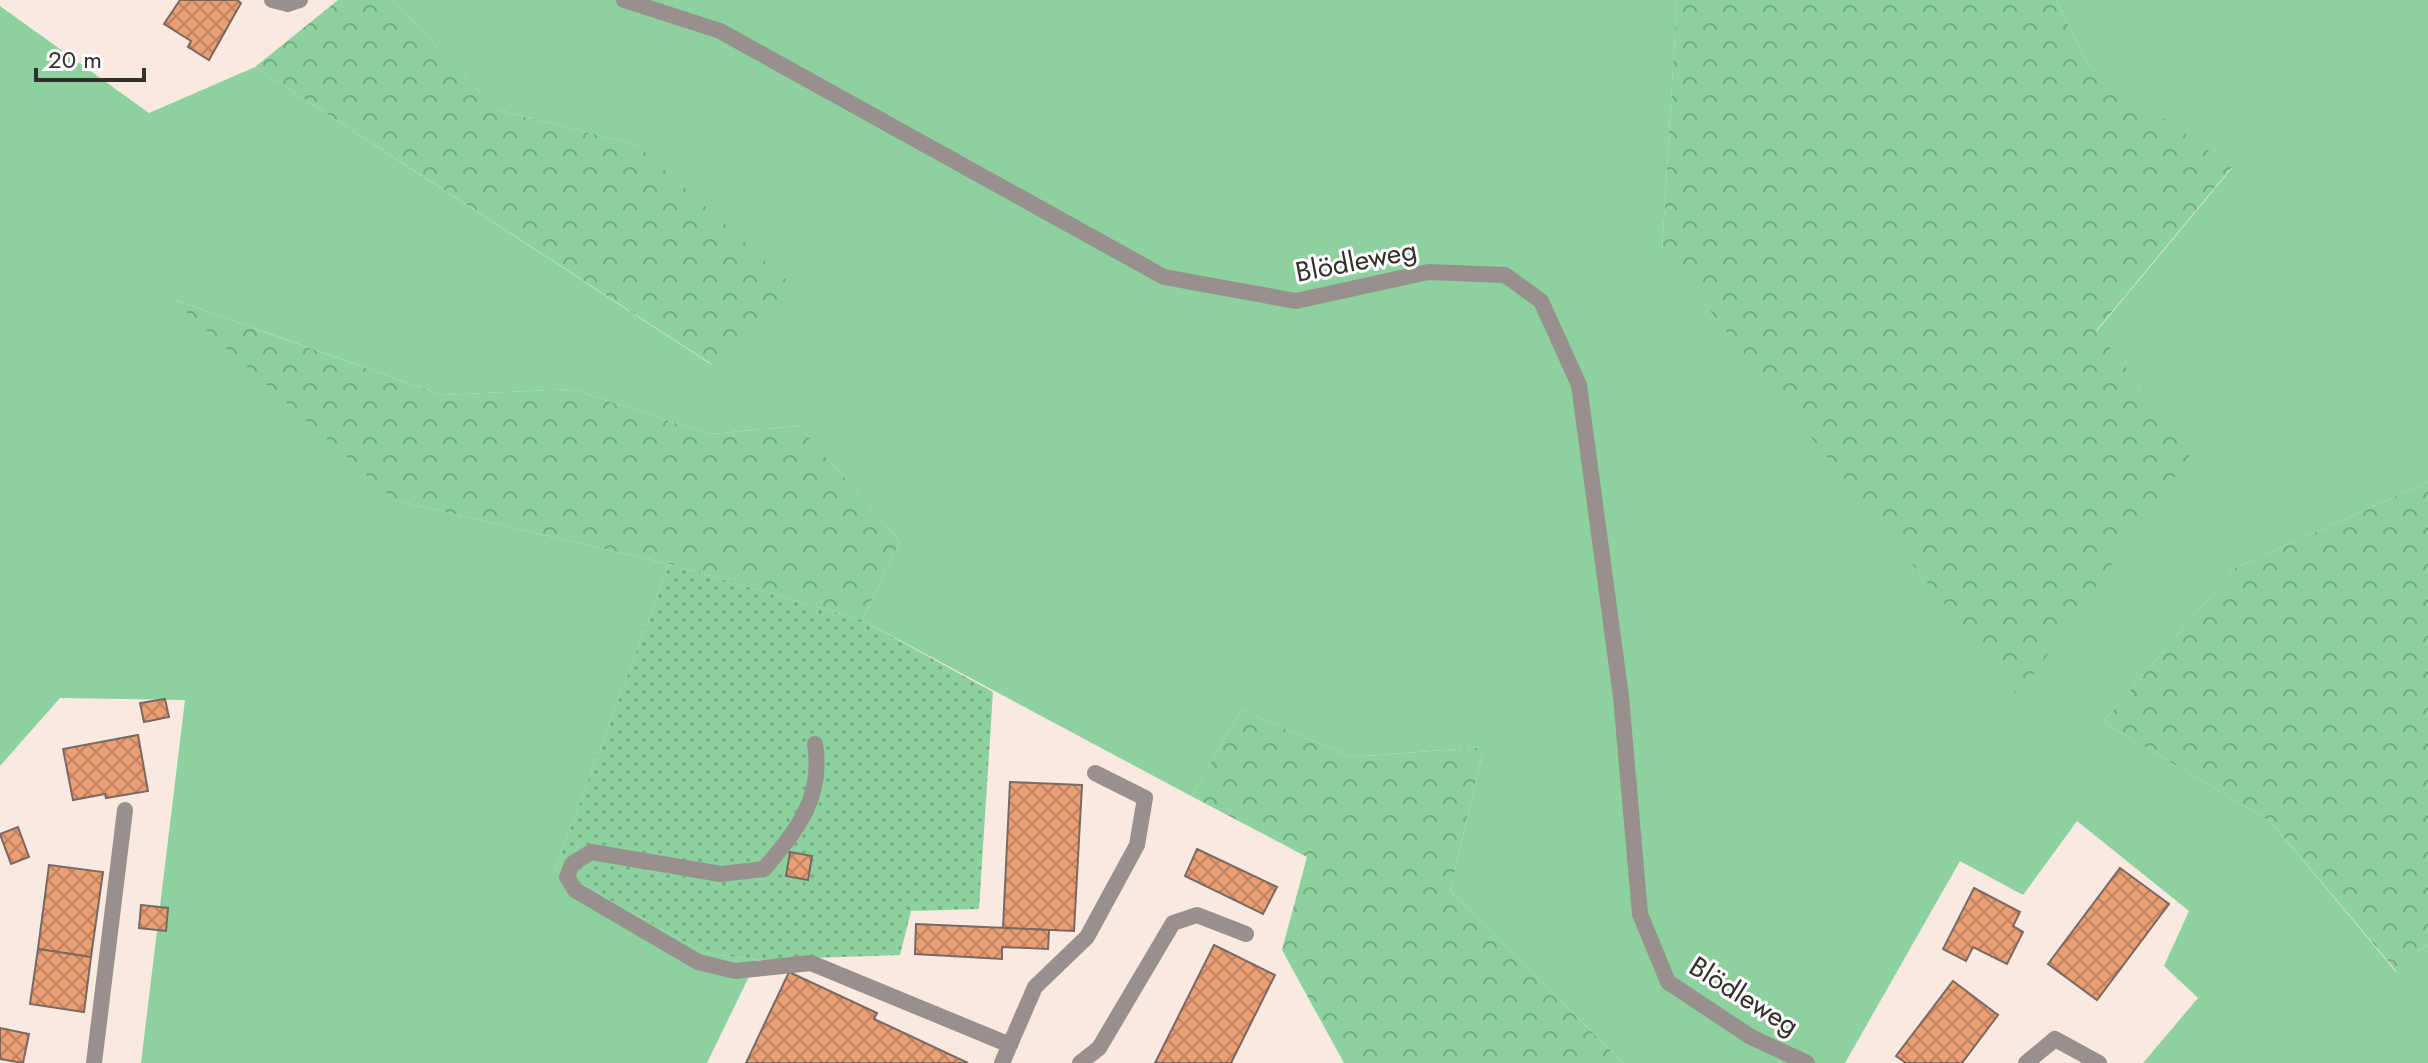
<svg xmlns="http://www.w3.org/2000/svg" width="2428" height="1063" font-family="Jost,sans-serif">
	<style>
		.grass { fill: #8cd19e }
		.forest { fill: url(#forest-crowns) }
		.garden { fill: url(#garden-dots) }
		.building { fill: url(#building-cross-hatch); stroke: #786a62; stroke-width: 2 }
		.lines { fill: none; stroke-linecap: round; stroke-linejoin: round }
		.service { stroke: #97908d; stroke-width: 16 }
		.minor { stroke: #97908d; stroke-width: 16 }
		.labels { text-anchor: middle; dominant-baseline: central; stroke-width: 6; stroke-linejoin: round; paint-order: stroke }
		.street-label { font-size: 28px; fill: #36302d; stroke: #fff }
	</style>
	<defs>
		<pattern id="forest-crowns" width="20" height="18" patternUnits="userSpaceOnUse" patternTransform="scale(2)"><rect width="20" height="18" fill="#8cd19e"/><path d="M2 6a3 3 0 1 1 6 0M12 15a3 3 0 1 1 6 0" fill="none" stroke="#73aa81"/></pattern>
		<pattern id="garden-dots" width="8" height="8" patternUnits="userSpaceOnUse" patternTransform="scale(2)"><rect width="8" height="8" fill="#8cd19e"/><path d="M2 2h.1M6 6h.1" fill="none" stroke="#73aa81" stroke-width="1.8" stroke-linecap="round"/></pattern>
		<pattern id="building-cross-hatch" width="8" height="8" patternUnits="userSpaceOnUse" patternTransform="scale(2)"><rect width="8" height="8" fill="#eb9e73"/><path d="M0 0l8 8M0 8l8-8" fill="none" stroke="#bf815f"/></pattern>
	</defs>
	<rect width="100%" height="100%" fill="#f9e9e0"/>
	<!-- grass -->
	<path class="grass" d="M393,0h1284l-15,251 434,81 136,-164 -144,-103 -32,-65h372v482l-193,86 -132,154 168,100 125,150 32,-28v119h-285l55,-65 -34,-32 25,-55 -112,-90 -54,74 -63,-34 -115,202h-222l-173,-172 34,-144 -132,10 -111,-47 -50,86 -329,-176 38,-79 -101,-115 -90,8 -138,-45 -129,6 -267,-95 219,200 275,64 -114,305 149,84 53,7 -50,103h-566l44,-363 -125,-2 -60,68v-760l149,107 106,-46 457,298 -75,-220 -142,-36z"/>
	<!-- forest -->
	<g class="forest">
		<path d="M338,0h55l102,109 142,36 156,141 -80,79 -458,-298z"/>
		<path d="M1677,0h379l32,65 144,102 -136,164 98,119 -176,246 -356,-445z"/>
		<path d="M172,299l270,96 129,-6 138,45 90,-8 101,115 -38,79 -193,-56 -275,-64z"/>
		<path d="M2428,482v462l-31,28 -126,-150 -168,-100 132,-154z"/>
		<path d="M1241,710l111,47 132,-10 -34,144 173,172h-279l-62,-113 25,-93 -116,-61z"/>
	</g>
	<!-- garden -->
	<path class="garden" d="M669,564l193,56 131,72 -14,217 -68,2 -11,44 -143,5 -53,-7 -149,-84z"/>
	<!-- building -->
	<g class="building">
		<path d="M180,0h57l4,3 -32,57 -21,-13 3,-6 -27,-17z"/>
		<path d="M165,699l4,18 -25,5 -4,-19z"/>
		<path d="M138,735l10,56 -42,7 -1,-4 -32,6 -10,-51z"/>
		<path d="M1010,782l72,3 -8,146 -71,-3z"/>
		<path d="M18,827l11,30 -18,7 -11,-30z"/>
		<path d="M1197,849l80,38 -14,27 -78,-38z"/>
		<path d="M790,852l22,4 -4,24 -22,-4z"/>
		<path d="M49,865l54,7 -12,85 -53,-8z"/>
		<path d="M2120,868l49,36 -72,96 -49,-36z"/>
		<path d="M1974,888l46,24 -7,14 10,6 -16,32 -34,-17 -7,14 -23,-12z"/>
		<path d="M141,905l27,3 -2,23 -27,-3z"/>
		<path d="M916,924l133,6 -1,19 -46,-2v12l-87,-5z"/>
		<path d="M1214,945l61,30 -44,88h-76z"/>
		<path d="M38,949l53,8 -7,55 -54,-8z"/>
		<path d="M789,972l88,41 -3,6 94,44h-222z"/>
		<path d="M1953,981l45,34 -36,48h-56l-10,-7z"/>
		<path d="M0,1028l29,6 -6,29 -23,-4z"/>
	</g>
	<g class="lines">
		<!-- service -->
		<g class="service">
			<path d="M272,0l16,4 12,-4"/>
			<path d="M815,744c9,54 -19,87 -51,125l-43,5 -130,-22 -19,12 -5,13 8,13 123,72 37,9 76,-8 199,82"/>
			<path d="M94,1063l31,-253"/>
			<path d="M1002,1063l33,-76 52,-50 50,-92 8,-47 -50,-25"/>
			<path d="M1080,1063l19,-15 74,-125 24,-8 49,19"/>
		</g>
		<!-- minor -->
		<g class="minor">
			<path d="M624,0l96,31 444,246 132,24 132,-29 77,3 36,26 38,84 42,312 19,217 28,68 83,55 56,26"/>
			<path d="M2026,1063l29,-24 44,24"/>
		</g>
	</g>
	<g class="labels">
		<!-- street labels -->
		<g class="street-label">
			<text transform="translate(1356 261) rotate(-11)">Blödleweg</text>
			<text transform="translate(1744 996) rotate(32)">Blödleweg</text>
		</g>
	</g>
	<!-- scale -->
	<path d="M36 68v12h108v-12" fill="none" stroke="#36302d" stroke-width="4"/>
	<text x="48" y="68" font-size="24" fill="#36302d" stroke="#ffffff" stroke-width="6" paint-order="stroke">20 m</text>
</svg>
